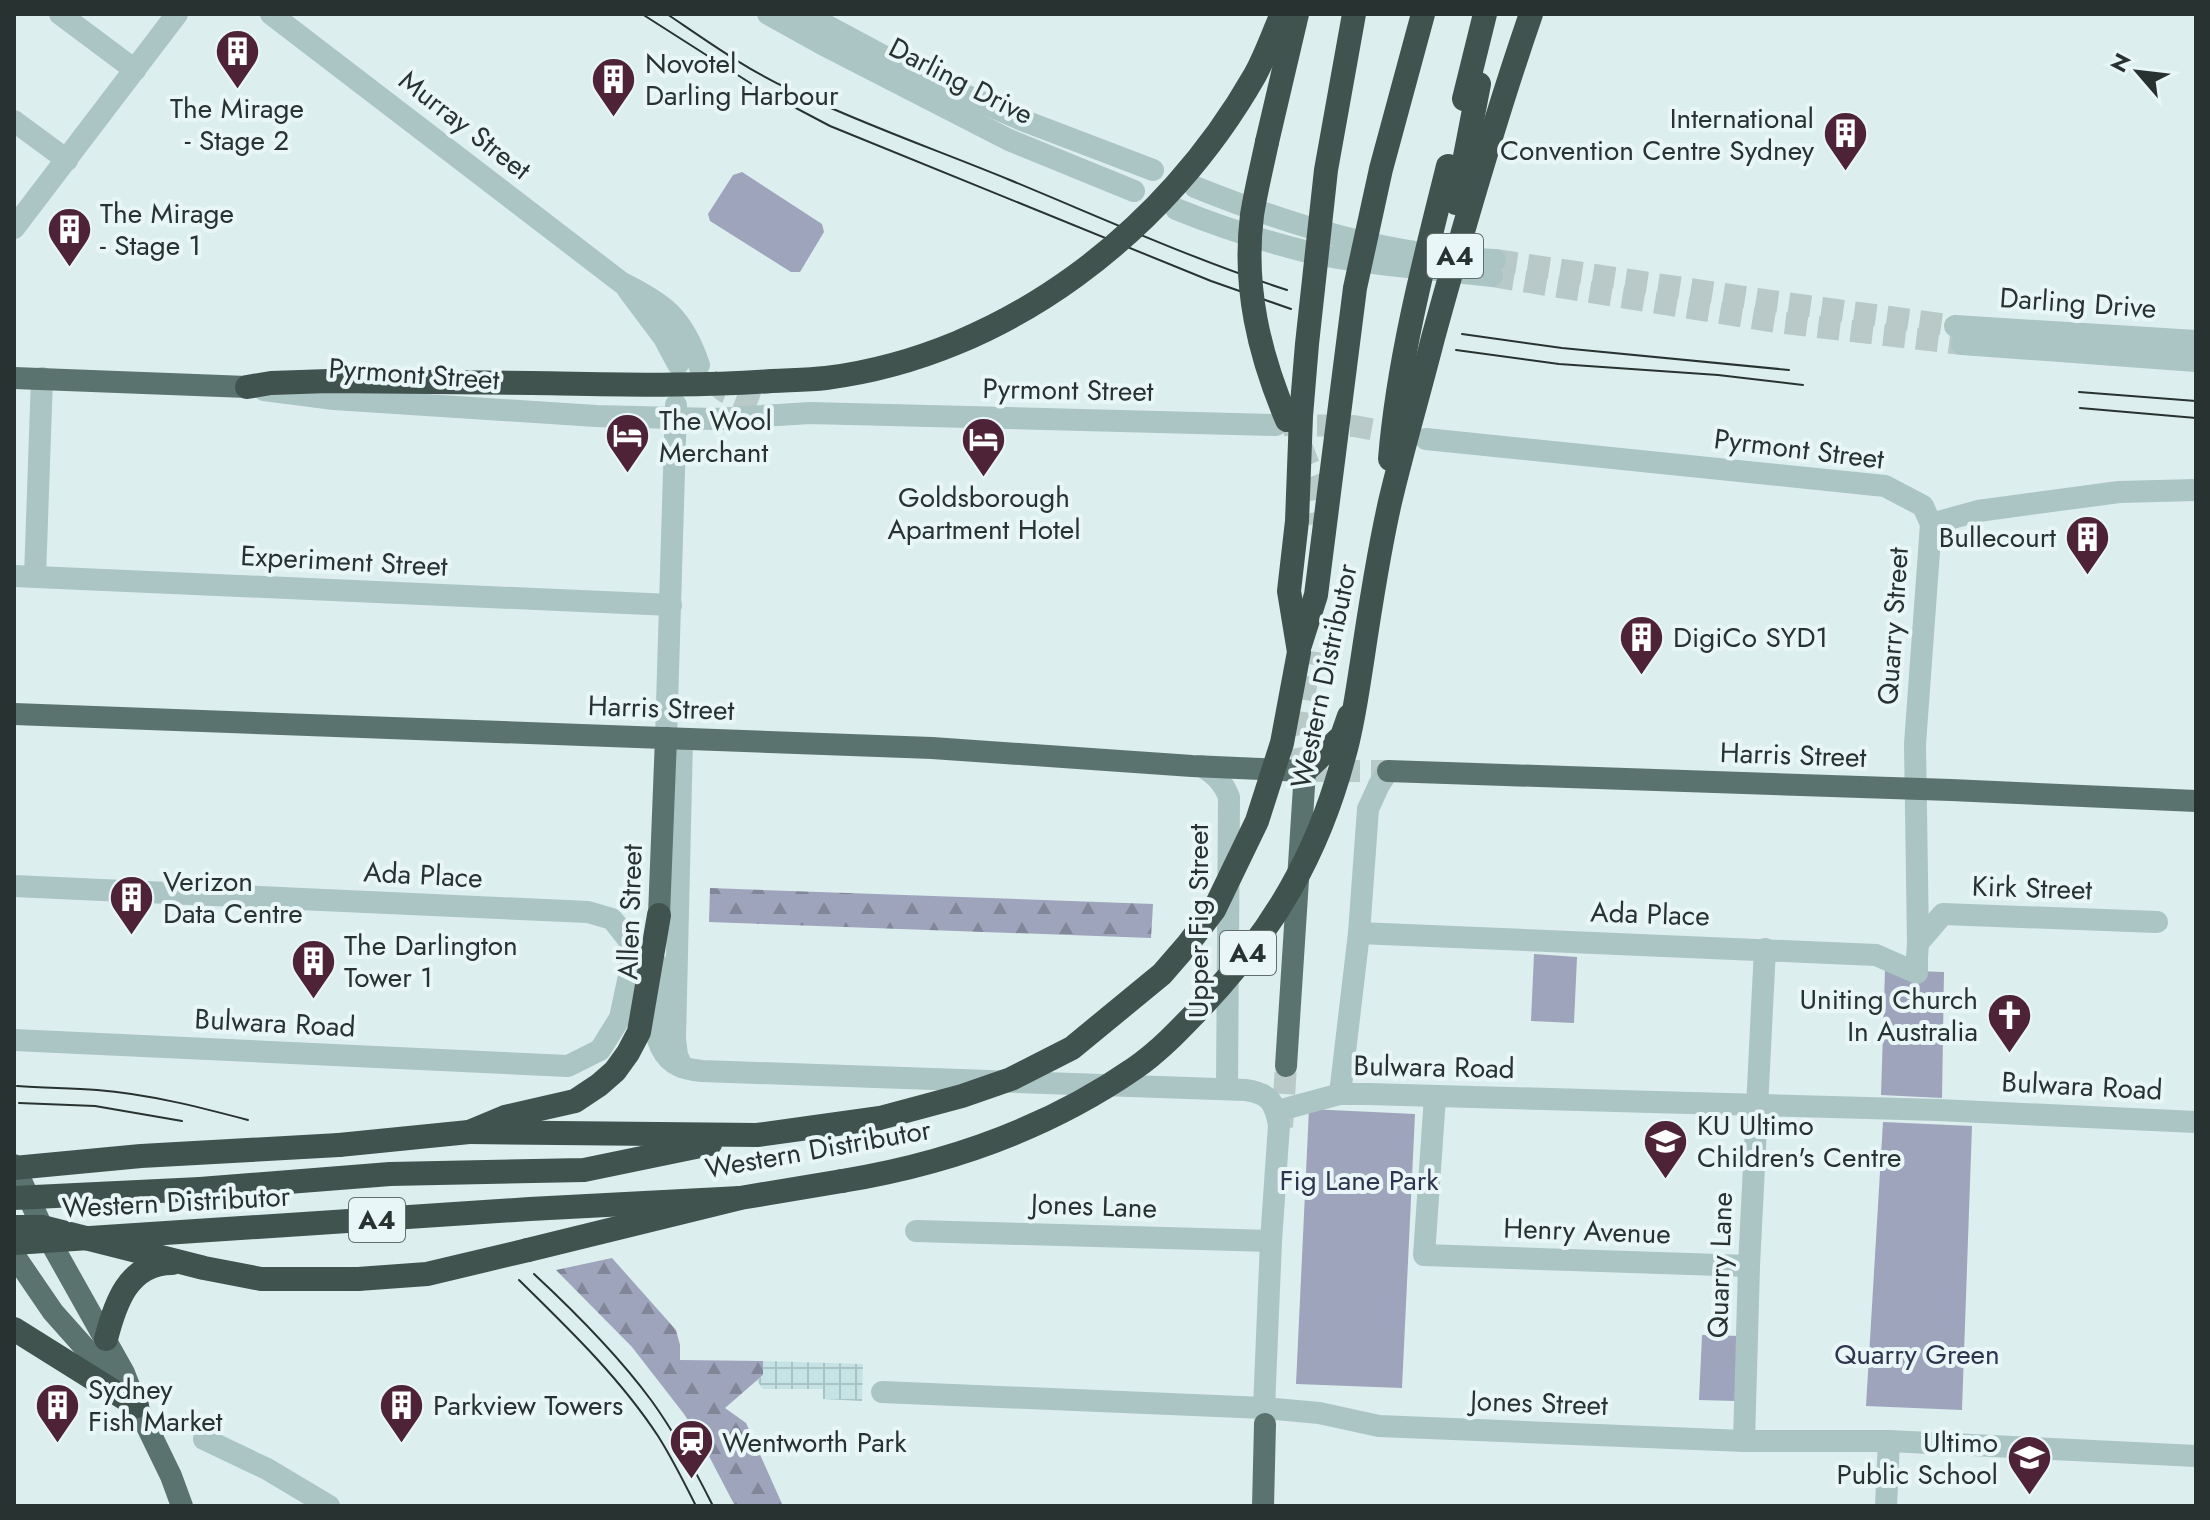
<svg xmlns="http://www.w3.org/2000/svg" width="2210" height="1520" font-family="Jost,sans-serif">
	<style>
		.forest { fill: url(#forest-firs) }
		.park { fill: #9ea4bb }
		.plaza { fill: url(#plaza-grid) }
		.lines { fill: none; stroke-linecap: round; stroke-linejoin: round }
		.minor-tunnel { stroke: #b8c9c8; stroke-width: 22; stroke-dasharray: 22 11; stroke-linecap: butt }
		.tertiary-tunnel { stroke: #b8c9c8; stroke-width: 22; stroke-dasharray: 22 11; stroke-linecap: butt }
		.primary-tunnel { stroke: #b8c9c8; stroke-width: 22; stroke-dasharray: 22 11; stroke-linecap: butt }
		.motorway-tunnel { stroke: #b8c9c8; stroke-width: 24; stroke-dasharray: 24 12; stroke-linecap: butt }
		.minor { stroke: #aac5c3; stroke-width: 22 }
		.tertiary { stroke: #aac5c3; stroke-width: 22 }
		.primary { stroke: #5b736f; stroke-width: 22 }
		.motorway { stroke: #41534f; stroke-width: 24 }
		.tram { stroke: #283331; stroke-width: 2 }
		.motorway-bridge { stroke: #41534f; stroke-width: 24 }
		.labels { text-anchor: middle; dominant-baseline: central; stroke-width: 8; stroke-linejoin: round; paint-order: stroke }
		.shield { fill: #e8f6f7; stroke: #626e6c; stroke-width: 2 }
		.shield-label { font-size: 26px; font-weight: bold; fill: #283331 }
		.poi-label { font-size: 28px; fill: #283331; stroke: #e8f6f7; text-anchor: start }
		.street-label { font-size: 28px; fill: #283331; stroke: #e8f6f7 }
		.park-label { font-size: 28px; fill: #2f344e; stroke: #e8f6f7 }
	</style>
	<defs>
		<pattern id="forest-firs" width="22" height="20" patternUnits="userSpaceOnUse" patternTransform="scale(2)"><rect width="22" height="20" fill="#9ea4bb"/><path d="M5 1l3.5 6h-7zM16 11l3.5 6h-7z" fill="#818699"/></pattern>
		<pattern id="plaza-grid" width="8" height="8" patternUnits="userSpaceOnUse" patternTransform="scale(2)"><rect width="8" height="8" fill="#c5e3e4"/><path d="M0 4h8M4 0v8" fill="none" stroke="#a9c3c4"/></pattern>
	</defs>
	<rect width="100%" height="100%" fill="#dceeee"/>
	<!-- forest -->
	<g class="forest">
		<path d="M710,888l443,16 -2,34 -442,-16z"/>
		<path d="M612,1258l64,72 4,15v15l83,1v14l-38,33 21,15 37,83h-48l-36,-69 -15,-23 -52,-67 -76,-77z"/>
	</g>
	<!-- park -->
	<g class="park">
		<path d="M742,172l80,52 2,8 -24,40h-9l-81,-51 -2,-7 25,-39z"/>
		<path d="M1534,954l43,3 -3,66 -43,-2z"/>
		<path d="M1885,970l59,2 -2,126 -61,-3z"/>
		<path d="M1309,1109l106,5 -13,274 -106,-4z"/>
		<path d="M1883,1122l89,4 -10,284 -96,-4z"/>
		<path d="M1702,1335l38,1 -3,65 -38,-1z"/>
	</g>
	<!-- plaza -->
	<path class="plaza" d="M763,1361l100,3 -1,37 -39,-2v-10h-60l-6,-8 6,-6z"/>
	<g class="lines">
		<!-- minor-tunnel -->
		<g class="minor-tunnel">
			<path d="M709,379l16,13 35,13"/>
			<path d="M1284,425l70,1 55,10"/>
		</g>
		<!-- tertiary-tunnel -->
		<g class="tertiary-tunnel">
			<path d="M1495,260l269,40 191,26"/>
			<path d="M1492,276l284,46 186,22"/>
		</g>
		<!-- primary-tunnel -->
		<g class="primary-tunnel">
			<path d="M1305,771h83"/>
			<path d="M1282,1127l4,-61"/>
		</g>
		<!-- motorway-tunnel -->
		<g class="motorway-tunnel">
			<path d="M1299,443l15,37 7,43"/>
			<path d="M1305,771l-6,-43 11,-77"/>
		</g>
		<!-- minor -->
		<g class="minor">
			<path d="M60,14l75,56"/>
			<path d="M271,14l351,269c43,21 61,35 77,82"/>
			<path d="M14,121l53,39"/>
			<path d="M14,228l163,-214"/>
			<path d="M628,290l36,48 14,26"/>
			<path d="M264,390l70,9 262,17 119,3 95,-6 466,12"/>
			<path d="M1426,439l459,47 38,20 8,18 -16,220 3,199 -2,28"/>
			<path d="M1931,524l47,-13 141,-19 77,-2"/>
			<path d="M14,576l657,29"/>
			<path d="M35,577l7,-199"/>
			<path d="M666,738l10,-333"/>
			<path d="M1201,766c14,8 22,16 28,31l-2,292"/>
			<path d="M14,886l574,26 24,7 23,29 -15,70 -20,32 -32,16 -554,-26"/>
			<path d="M1359,933l517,22 41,18v-11"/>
			<path d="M1918,943l25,-29 214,8"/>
			<path d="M658,965v75c7,22 21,29 44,31l543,19c24,3 30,12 34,35l-8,116 -7,167"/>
			<path d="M682,1067l-5,-12 -2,-16 7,-300"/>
			<path d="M1340,1094l19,-161 9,-124 11,-24 9,-14"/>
			<path d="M1435,1097l-11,158 325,11"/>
			<path d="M1277,1111l63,-17h28l570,16 258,12"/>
			<path d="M916,1231l355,10"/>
			<path d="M882,1392l382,16 55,5 60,13 365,15h145l307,15"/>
			<path d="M204,1439l63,30 62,37"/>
			<path d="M1744,1441l5,-175 16,-317"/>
			<path d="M1886,1506l3,-65"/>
		</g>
		<!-- tertiary -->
		<g class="tertiary">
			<path d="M768,14l54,30 187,96 125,51"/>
			<path d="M805,14l110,59 107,47 131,50"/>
			<path d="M1195,187c97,39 194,69 300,73"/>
			<path d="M1176,209c42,17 84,31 128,42 60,14 127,18 188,25"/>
			<path d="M1955,326l241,15"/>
			<path d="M1962,344l234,17"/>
		</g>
		<!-- primary -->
		<g class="primary">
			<path d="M14,378l233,9"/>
			<path d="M14,714l918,34 260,18 113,5 -19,295"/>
			<path d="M1388,771l563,19 245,11"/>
			<path d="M659,915l7,-177"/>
			<path d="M14,1165l28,62 82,146 13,33 34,70 11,30"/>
			<path d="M14,1255l39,57 73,82"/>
			<path d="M1263,1506l2,-82"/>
		</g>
		<!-- motorway -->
		<g class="motorway">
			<path d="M1267,142l30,-128"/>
			<path d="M247,387l24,-4 58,-2 202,2"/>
			<path d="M1305,771l37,-35 7,-20"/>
			<path d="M339,1145l130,-13 36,-15 70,-16 24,-16 16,-14 13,-18 11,-21 20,-117"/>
			<path d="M14,1198l186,-9"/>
			<path d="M14,1227h28l162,41 57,11h97"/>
			<path d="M528,1250l212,-52 102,-17"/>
			<path d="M14,1329l123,77"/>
			<path d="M106,1339c9,-35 22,-76 66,-76"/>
		</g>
		<!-- tram -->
		<g class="tram">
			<path d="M642,14l116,74 72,38 381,155 80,28"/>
			<path d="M667,14c40,27 80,56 124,76 71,34 146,60 219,90 92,38 182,79 277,110"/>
			<path d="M1462,334l100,14 227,22"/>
			<path d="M1456,350l103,14 159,11 85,10"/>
			<path d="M2079,392l117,9"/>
			<path d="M2080,408l116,10"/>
			<path d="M17,1086c27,2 53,2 80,4 51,4 102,17 151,30"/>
			<path d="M19,1103l76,3 87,15"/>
			<path d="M534,1274c42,39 83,80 117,126 24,33 44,70 62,106"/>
			<path d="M519,1280c49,48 101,98 139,156 14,22 26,46 38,70"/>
		</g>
		<!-- motorway-bridge -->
		<g class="motorway-bridge">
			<path d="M1464,99l21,-85"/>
			<path d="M1267,142c-5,24 -11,48 -15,73 -9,72 7,139 35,205"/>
			<path d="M1456,203l23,-119"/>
			<path d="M531,383c80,1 160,4 241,-2 18,-1 36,-1 54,-3 181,-23 341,-148 429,-303 11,-20 18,-41 27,-61"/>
			<path d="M1390,459c8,-97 34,-198 58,-293"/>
			<path d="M1300,645l16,-50 39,-307 26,-119 42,-155"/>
			<path d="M469,1132l288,3 123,-17 82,-22 49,-17 61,-31 90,-74 26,-30 26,-34 43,-89 25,-78 17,-91 -10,-61 8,-70 4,-105 6,-72 19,-174 28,-156"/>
			<path d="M14,1168l127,-12 198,-11"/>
			<path d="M842,1181c104,-17 205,-52 293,-113 26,-18 48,-42 70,-65 69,-74 113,-149 139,-247 9,-31 13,-63 18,-94 8,-54 16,-107 28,-160 13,-55 29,-109 43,-164 30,-109 61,-217 98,-324"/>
			<path d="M200,1189l190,-15 194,-4 126,-26"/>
			<path d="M14,1243l516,-34 210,-11"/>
			<path d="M358,1279l69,-5 101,-24"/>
		</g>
	</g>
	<!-- icons -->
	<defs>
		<symbol id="building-pin" viewBox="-11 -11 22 30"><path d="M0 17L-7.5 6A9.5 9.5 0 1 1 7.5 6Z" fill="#4f2337" stroke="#e8f6f7"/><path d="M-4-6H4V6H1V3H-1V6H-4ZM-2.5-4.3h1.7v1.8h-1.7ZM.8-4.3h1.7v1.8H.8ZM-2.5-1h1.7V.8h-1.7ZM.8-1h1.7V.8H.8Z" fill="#fff"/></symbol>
		<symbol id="hotel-pin" viewBox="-11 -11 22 30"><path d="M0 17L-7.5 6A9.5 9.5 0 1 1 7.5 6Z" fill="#4f2337" stroke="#e8f6f7"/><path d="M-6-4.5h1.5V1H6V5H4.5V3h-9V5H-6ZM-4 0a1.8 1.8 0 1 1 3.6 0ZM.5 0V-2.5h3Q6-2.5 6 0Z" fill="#fff"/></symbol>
		<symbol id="church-pin" viewBox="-11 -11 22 30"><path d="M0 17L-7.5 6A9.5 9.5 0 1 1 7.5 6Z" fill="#4f2337" stroke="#e8f6f7"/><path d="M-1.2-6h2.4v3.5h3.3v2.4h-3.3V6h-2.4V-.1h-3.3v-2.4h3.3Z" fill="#fff"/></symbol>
		<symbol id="school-pin" viewBox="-11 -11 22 30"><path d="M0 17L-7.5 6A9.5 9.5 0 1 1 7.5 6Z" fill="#4f2337" stroke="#e8f6f7"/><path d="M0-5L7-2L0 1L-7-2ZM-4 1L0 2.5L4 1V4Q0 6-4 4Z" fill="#fff"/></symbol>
		<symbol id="station-pin" viewBox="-11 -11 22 30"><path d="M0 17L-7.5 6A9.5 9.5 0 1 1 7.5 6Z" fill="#4f2337" stroke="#e8f6f7"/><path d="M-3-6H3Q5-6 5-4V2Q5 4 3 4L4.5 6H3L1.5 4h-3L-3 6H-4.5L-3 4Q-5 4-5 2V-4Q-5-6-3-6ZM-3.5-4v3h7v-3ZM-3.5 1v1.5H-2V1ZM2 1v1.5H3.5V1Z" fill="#fff"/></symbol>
	</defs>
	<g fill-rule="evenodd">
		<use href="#building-pin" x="212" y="26" width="51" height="69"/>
		<use href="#building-pin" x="588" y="54" width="51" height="69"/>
		<use href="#building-pin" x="1820" y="108" width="51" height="69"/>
		<use href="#building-pin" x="44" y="204" width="51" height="69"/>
		<use href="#hotel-pin" x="602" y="410" width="51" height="69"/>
		<use href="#hotel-pin" x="958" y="414" width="51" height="69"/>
		<use href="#building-pin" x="2062" y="512" width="51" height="69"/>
		<use href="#building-pin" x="1616" y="612" width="51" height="69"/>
		<use href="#building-pin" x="106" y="872" width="51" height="69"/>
		<use href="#building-pin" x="288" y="936" width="51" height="69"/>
		<use href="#church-pin" x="1984" y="990" width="51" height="69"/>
		<use href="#school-pin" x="1640" y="1116" width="51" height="69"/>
		<use href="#building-pin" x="32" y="1380" width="51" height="69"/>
		<use href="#building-pin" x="376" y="1380" width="51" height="69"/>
		<use href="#station-pin" x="666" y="1416" width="51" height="69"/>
		<use href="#school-pin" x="2004" y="1432" width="51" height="69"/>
	</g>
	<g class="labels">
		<!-- shield labels -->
		<g class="shield">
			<rect x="1427" y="234" width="56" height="44" rx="6"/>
			<rect x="1220" y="931" width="56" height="44" rx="6"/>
			<rect x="349" y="1198" width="56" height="44" rx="6"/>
		</g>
		<g class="shield-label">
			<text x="1455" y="256">A4</text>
			<text x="1248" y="953">A4</text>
			<text x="377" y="1220">A4</text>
		</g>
		<!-- poi labels -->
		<g class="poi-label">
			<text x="645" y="63">Novotel<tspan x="645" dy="32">Darling Harbour</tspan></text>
			<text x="237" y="108" text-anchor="middle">The Mirage<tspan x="237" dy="32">- Stage 2</tspan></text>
			<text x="1814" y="118" text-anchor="end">International<tspan x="1814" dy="32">Convention Centre Sydney</tspan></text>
			<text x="100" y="213">The Mirage<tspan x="100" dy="32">- Stage 1</tspan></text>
			<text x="659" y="420">The Wool<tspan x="659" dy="32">Merchant</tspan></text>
			<text x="984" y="497" text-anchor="middle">Goldsborough<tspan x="984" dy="32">Apartment Hotel</tspan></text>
			<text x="2056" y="537" text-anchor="end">Bullecourt</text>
			<text x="1673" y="637">DigiCo SYD1</text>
			<text x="163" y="881">Verizon<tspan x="163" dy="32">Data Centre</tspan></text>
			<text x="344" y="945">The Darlington<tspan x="344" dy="32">Tower 1</tspan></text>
			<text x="1978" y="999" text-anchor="end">Uniting Church<tspan x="1978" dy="32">In Australia</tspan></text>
			<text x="1697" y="1125">KU Ultimo<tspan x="1697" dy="32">Children's Centre</tspan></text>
			<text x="88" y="1389">Sydney<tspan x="88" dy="32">Fish Market</tspan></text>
			<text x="433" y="1405">Parkview Towers</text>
			<text x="722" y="1442">Wentworth Park</text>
			<text x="1998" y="1442" text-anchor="end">Ultimo<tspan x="1998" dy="32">Public School</tspan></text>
		</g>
		<!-- street labels -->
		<g class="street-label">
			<text transform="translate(961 81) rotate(27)">Darling Drive</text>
			<text transform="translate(465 125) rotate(38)">Murray Street</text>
			<text transform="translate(2078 303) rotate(4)">Darling Drive</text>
			<text transform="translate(414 374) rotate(4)">Pyrmont Street</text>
			<text transform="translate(1068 390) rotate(1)">Pyrmont Street</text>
			<text transform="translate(1799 449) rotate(7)">Pyrmont Street</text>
			<text transform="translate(344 561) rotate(3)">Experiment Street</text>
			<text transform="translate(1893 626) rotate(-86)">Quarry Street</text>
			<text transform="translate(1324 676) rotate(-78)">Western Distributor</text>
			<text transform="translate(661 708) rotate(2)">Harris Street</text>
			<text transform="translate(1793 755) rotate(2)">Harris Street</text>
			<text transform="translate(423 875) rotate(3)">Ada Place</text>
			<text transform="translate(2032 888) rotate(2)">Kirk Street</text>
			<text transform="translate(630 912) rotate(-88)">Allen Street</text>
			<text transform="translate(1650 914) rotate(2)">Ada Place</text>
			<text transform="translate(1198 921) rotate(-90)">Upper Fig Street</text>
			<text transform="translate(275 1023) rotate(3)">Bulwara Road</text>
			<text transform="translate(1434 1067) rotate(1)">Bulwara Road</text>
			<text transform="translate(2082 1086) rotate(3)">Bulwara Road</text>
			<text transform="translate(818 1149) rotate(-10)">Western Distributor</text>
			<text transform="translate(176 1202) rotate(-3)">Western Distributor</text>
			<text transform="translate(1094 1206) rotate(2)">Jones Lane</text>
			<text transform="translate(1587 1231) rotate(2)">Henry Avenue</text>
			<text transform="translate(1720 1265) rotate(-88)">Quarry Lane</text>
			<text transform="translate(1539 1403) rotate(2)">Jones Street</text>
		</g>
		<!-- park labels -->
		<g class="park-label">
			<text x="1359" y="1180">Fig Lane Park</text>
			<text x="1917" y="1354">Quarry Green</text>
		</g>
	</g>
	<!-- border -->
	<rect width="2210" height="1520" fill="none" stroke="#283331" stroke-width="32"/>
	<!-- north arrow -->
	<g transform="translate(2138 72) rotate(298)" stroke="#e8f6f7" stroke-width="6" paint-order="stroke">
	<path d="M0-6L14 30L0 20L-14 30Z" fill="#283331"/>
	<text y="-12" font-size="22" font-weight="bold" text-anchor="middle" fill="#283331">N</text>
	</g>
</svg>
